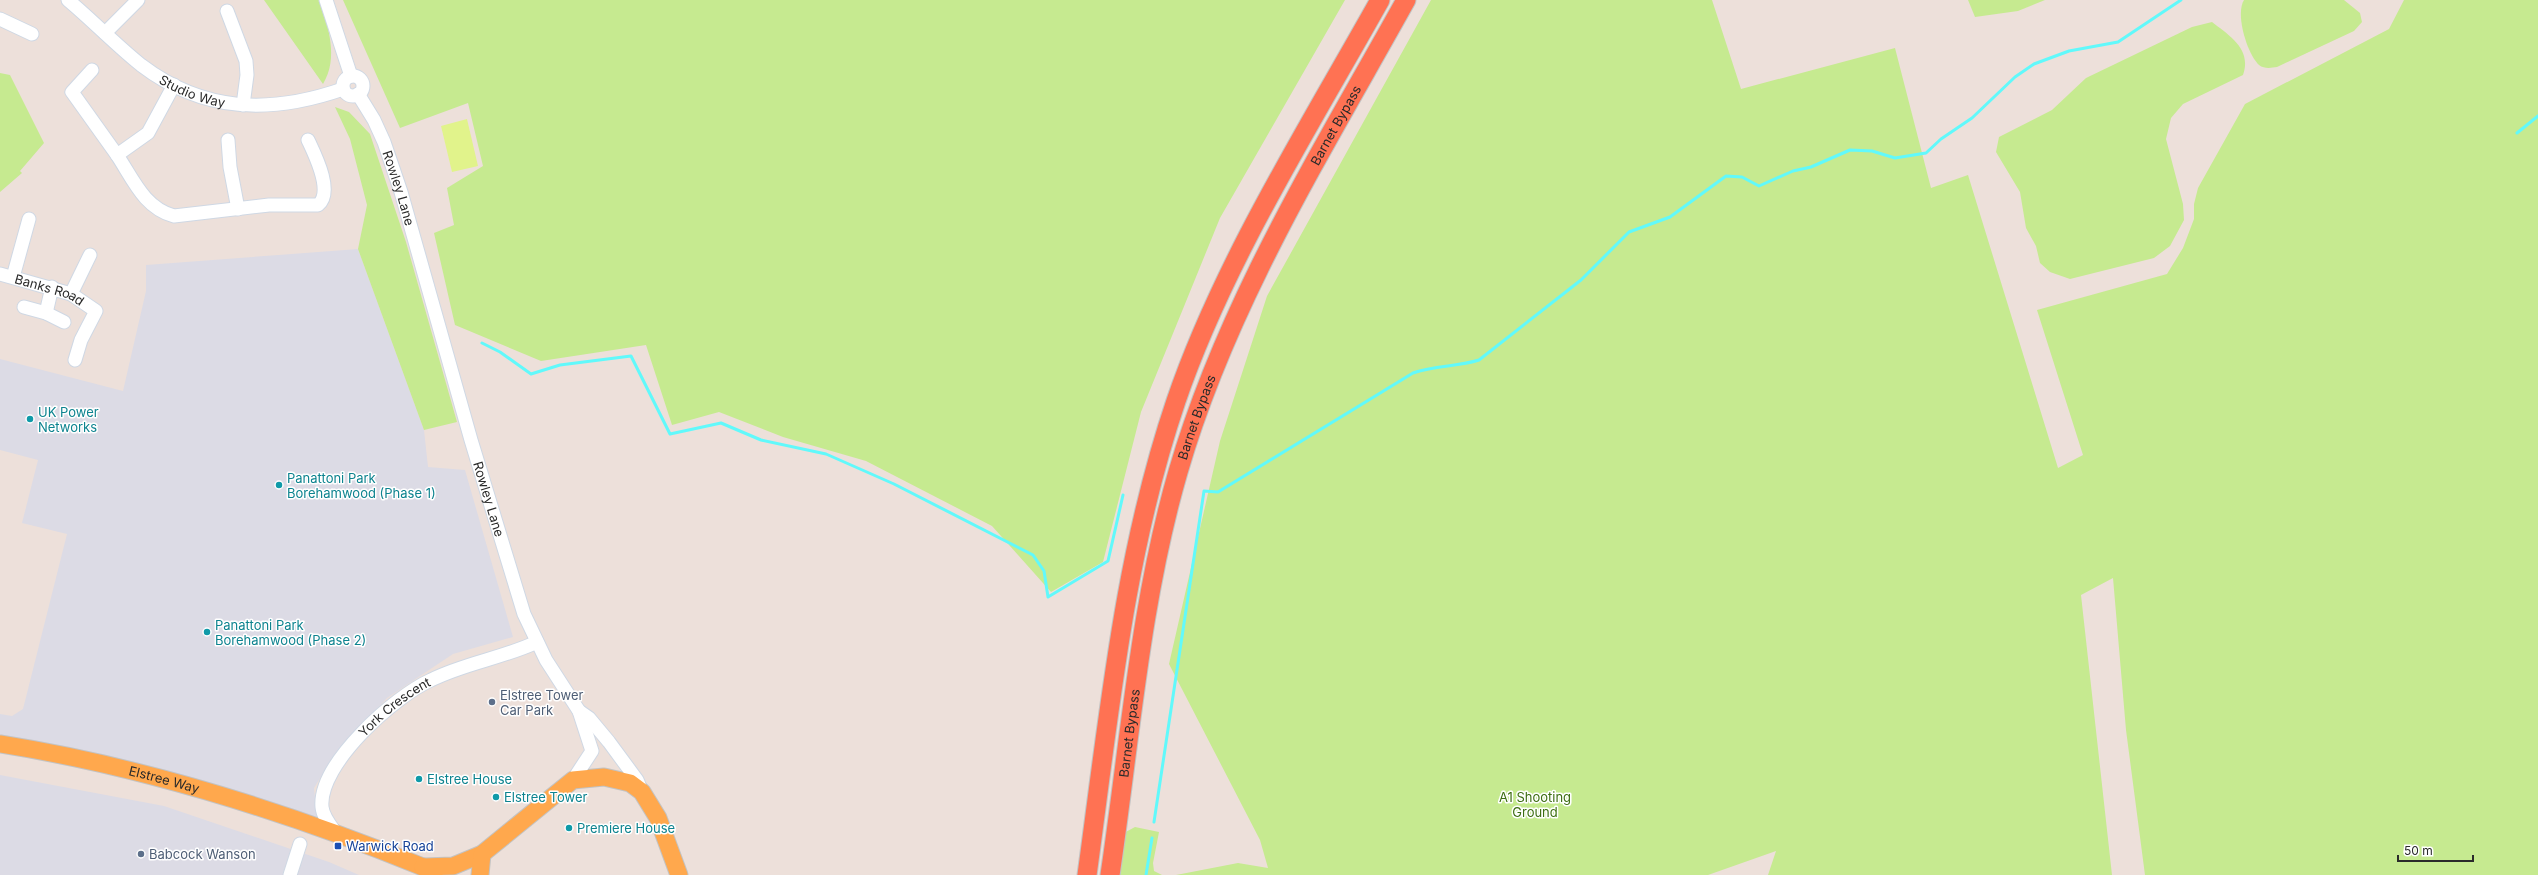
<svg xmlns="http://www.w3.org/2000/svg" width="2538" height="875" font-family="Inter,sans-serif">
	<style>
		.industrial { fill: #dcdbe5 }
		.green { fill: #c6ea90 }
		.pitch { fill: #e1f38b }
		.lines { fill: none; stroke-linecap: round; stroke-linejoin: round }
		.stream { stroke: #61f9fb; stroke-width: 3 }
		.minor-casing { stroke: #cfd8e4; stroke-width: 15 }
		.major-casing { stroke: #c3c3c3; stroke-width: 19 }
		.highway-casing { stroke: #c3c3c3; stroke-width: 21 }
		.minor { stroke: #fff; stroke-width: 13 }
		.major { stroke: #ffa84d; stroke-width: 17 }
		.highway { stroke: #ff7253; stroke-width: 19 }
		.culture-dot { fill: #0f9aa8; stroke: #fff; stroke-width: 1.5 }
		.service-dot { fill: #5c6f8a; stroke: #fff; stroke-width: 1.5 }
		.transit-dot { fill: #1a4fb4; stroke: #fff; stroke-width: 1.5 }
		.labels { text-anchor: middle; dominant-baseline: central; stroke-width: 3; stroke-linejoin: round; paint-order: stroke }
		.street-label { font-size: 13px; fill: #2a2a2a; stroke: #fff }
		.culture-label { font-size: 13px; fill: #0d838f; stroke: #fff; text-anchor: start }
		.service-label { font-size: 13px; fill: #4e5e75; stroke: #fff; text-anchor: start }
		.park-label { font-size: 13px; fill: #3d6e12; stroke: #fff }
		.transit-label { font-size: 13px; fill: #164399; stroke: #fff; text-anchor: start }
	</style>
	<rect width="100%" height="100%" fill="#ede0da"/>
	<!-- industrial -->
	<g class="industrial">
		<path d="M358,249l66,181 4,37 37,3 48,167 -60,17 -66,44 -50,53 -23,37 2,21 5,10 -197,-59 -124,-24v-22l12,2 11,-7 44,-175 -45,-11 16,-63 -38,-10v-91l123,32 23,-100v-26z"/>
		<path d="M0,775l164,31 165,56 30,13h-359z"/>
	</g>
	<!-- green -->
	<g class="green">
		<path d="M264,0h56c8,27 19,58 3,84z"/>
		<path d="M343,0h1002l-125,218 -79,194 -38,150 -52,30 -59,-66 -126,-65 -83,-24 -64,-25 -47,13 -26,-80 -105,16 -86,-36 -21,-92 20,-8 -7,-37 36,-22 -15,-63 -68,25z"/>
		<path d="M1431,0h281l29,89 154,-41 36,140 37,-13 90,293 25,-13 -46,-145 130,-36 16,-26 11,-29v-15l4,-16 47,-84 144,-75 15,-29h134v875h-393l-19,-145 -13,-152 -32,17 31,280h-344l8,-24 -68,24h-532l62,-12 30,5 -8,-28 -91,-176 51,-223 47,-145z"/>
		<path d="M1968,0h77l-27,11 -43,6z"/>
		<path d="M2244,0h100l16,13 2,9 -8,9 -77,36c-6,1 -13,2 -18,-2 -12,-11 -24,-51 -15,-65z"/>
		<path d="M2212,22c18,14 40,27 31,53l-60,29 -12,14 -5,21 17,65 1,16 -14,26 -16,12 -84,21 -20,-7 -10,-9 -4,-17 -10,-18 -6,-36 -24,-40 3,-15 53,-27 34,-32 106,-51z"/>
		<path d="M0,73l10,2 34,68 -24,28 2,2 -22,19z"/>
		<path d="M335,107l14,5 21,22 36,108 51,180 -33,8 -66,-181 9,-44 -17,-66z"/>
		<path d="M1135,827l24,5 -6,31 1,8 8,4h-45l5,-41z"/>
	</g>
	<!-- pitch -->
	<path class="pitch" d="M467,119l11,47 -26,6 -11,-46z"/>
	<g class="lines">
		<!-- stream -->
		<g class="stream">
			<path d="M2517,133l21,-17"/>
			<path d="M482,343l18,9 31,22 29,-9 71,-9 39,78 51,-11 40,17 65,14 68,30 139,71 11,16 4,26 60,-36 15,-66"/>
			<path d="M1154,822l50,-331 14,1 195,-119c22,-8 44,-6 66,-13l102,-80 48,-48 41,-15 56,-41 16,1 17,9 34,-15 18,-4 39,-17 22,1 23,7 31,-5 15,-14 31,-21 43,-41 19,-13 35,-13 49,-9 63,-42"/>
			<path d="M1146,875l6,-37"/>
		</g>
		<defs>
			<g id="minor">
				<path id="s1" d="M68,0c25,21 48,45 73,65 63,48 130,49 202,24"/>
				<path d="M326,0l25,76"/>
				<path d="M227,11l19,50 1,14 -4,30"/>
				<path d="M0,19l32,15"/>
				<path d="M105,33l33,-33"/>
				<path d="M92,70l-20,22 45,63"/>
				<circle cx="353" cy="86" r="10"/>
				<path d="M174,85l-26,48 -31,22c16,24 27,53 57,61l95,-11h49c16,-13 -3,-50 -10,-65"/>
				<path id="s2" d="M358,94l16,26 10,22 17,50 70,248 53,174 22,46 33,51 10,7 20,24 28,38 5,12"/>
				<path d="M228,140l2,27 8,42"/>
				<path id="s3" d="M0,274l71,20 25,17 -15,29 -6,20"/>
				<path d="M13,277l16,-58"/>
				<path d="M71,294l19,-39"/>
				<path d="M24,307l22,6 6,-26"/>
				<path d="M46,313l18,9"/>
				<path d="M573,780l19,-29 -13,-40"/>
				<path id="s4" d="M336,833c-6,-8 -13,-16 -14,-26 -4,-43 73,-111 109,-127 34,-17 72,-22 106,-38"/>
				<path d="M290,875l10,-31"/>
			</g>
			<g id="major">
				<path id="s5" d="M0,744c146,23 287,68 423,123l11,8"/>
				<path d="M423,867l30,-1 29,-12 91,-74 31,-3 26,6 12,9 16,26 21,57"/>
				<path d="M480,875l2,-21"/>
			</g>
			<g id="highway">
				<path d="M1087,875c22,-159 37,-321 89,-474 47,-138 133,-274 204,-401"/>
				<path id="s6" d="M1110,875c20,-134 30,-272 68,-403 49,-169 143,-319 228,-472"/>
			</g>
		</defs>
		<!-- minor casing -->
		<use href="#minor" class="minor-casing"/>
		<!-- major casing -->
		<use href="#major" class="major-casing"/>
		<!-- highway casing -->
		<use href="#highway" class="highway-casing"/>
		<!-- minor -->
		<use href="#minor" class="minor"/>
		<!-- major -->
		<use href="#major" class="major"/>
		<!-- highway -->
		<use href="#highway" class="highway"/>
	</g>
	<!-- markers -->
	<g class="culture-dot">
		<circle cx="30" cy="419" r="4"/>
		<circle cx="279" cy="485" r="4"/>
		<circle cx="207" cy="632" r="4"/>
		<circle cx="419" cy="779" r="4"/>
		<circle cx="496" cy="797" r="4"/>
		<circle cx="569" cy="828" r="4"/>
	</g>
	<g class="service-dot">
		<circle cx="492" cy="702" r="4"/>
		<circle cx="141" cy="854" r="4"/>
	</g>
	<rect class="transit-dot" x="334" y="842" width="8" height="8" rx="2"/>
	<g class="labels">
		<!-- street labels -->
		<g class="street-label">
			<text stroke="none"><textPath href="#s1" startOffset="156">Studio Way</textPath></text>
			<text stroke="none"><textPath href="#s6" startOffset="791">Barnet Bypass</textPath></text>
			<text stroke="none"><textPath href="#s2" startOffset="103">Rowley Lane</textPath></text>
			<text stroke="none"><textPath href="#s3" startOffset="52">Banks Road</textPath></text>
			<text stroke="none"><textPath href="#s6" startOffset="467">Barnet Bypass</textPath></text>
			<text stroke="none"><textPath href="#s2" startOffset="427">Rowley Lane</textPath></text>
			<text stroke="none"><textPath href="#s4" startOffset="158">York Crescent</textPath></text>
			<text stroke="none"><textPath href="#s6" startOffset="143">Barnet Bypass</textPath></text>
			<text stroke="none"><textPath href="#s5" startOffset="168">Elstree Way</textPath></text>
		</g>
		<!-- culture labels -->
		<g class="culture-label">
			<text x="38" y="412">UK Power<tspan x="38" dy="15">Networks</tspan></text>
			<text x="287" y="478">Panattoni Park<tspan x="287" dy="15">Borehamwood (Phase 1)</tspan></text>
			<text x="215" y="625">Panattoni Park<tspan x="215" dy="15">Borehamwood (Phase 2)</tspan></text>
			<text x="427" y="779">Elstree House</text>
			<text x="504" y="797">Elstree Tower</text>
			<text x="577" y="828">Premiere House</text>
		</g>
		<!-- service labels -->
		<g class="service-label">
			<text x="500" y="695">Elstree Tower<tspan x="500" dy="15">Car Park</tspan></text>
			<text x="149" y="854">Babcock Wanson</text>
		</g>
		<!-- park labels -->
		<g class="park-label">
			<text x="1535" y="797">A1 Shooting<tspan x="1535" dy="15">Ground</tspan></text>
		</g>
		<!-- transit labels -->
		<g class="transit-label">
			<text x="346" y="846">Warwick Road</text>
		</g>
	</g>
	<!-- scale -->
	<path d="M2398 855v6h75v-6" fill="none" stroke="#2a2a2a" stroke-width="2"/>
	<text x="2404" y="855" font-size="12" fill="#2a2a2a" stroke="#ffffff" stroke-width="3" paint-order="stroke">50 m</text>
</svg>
